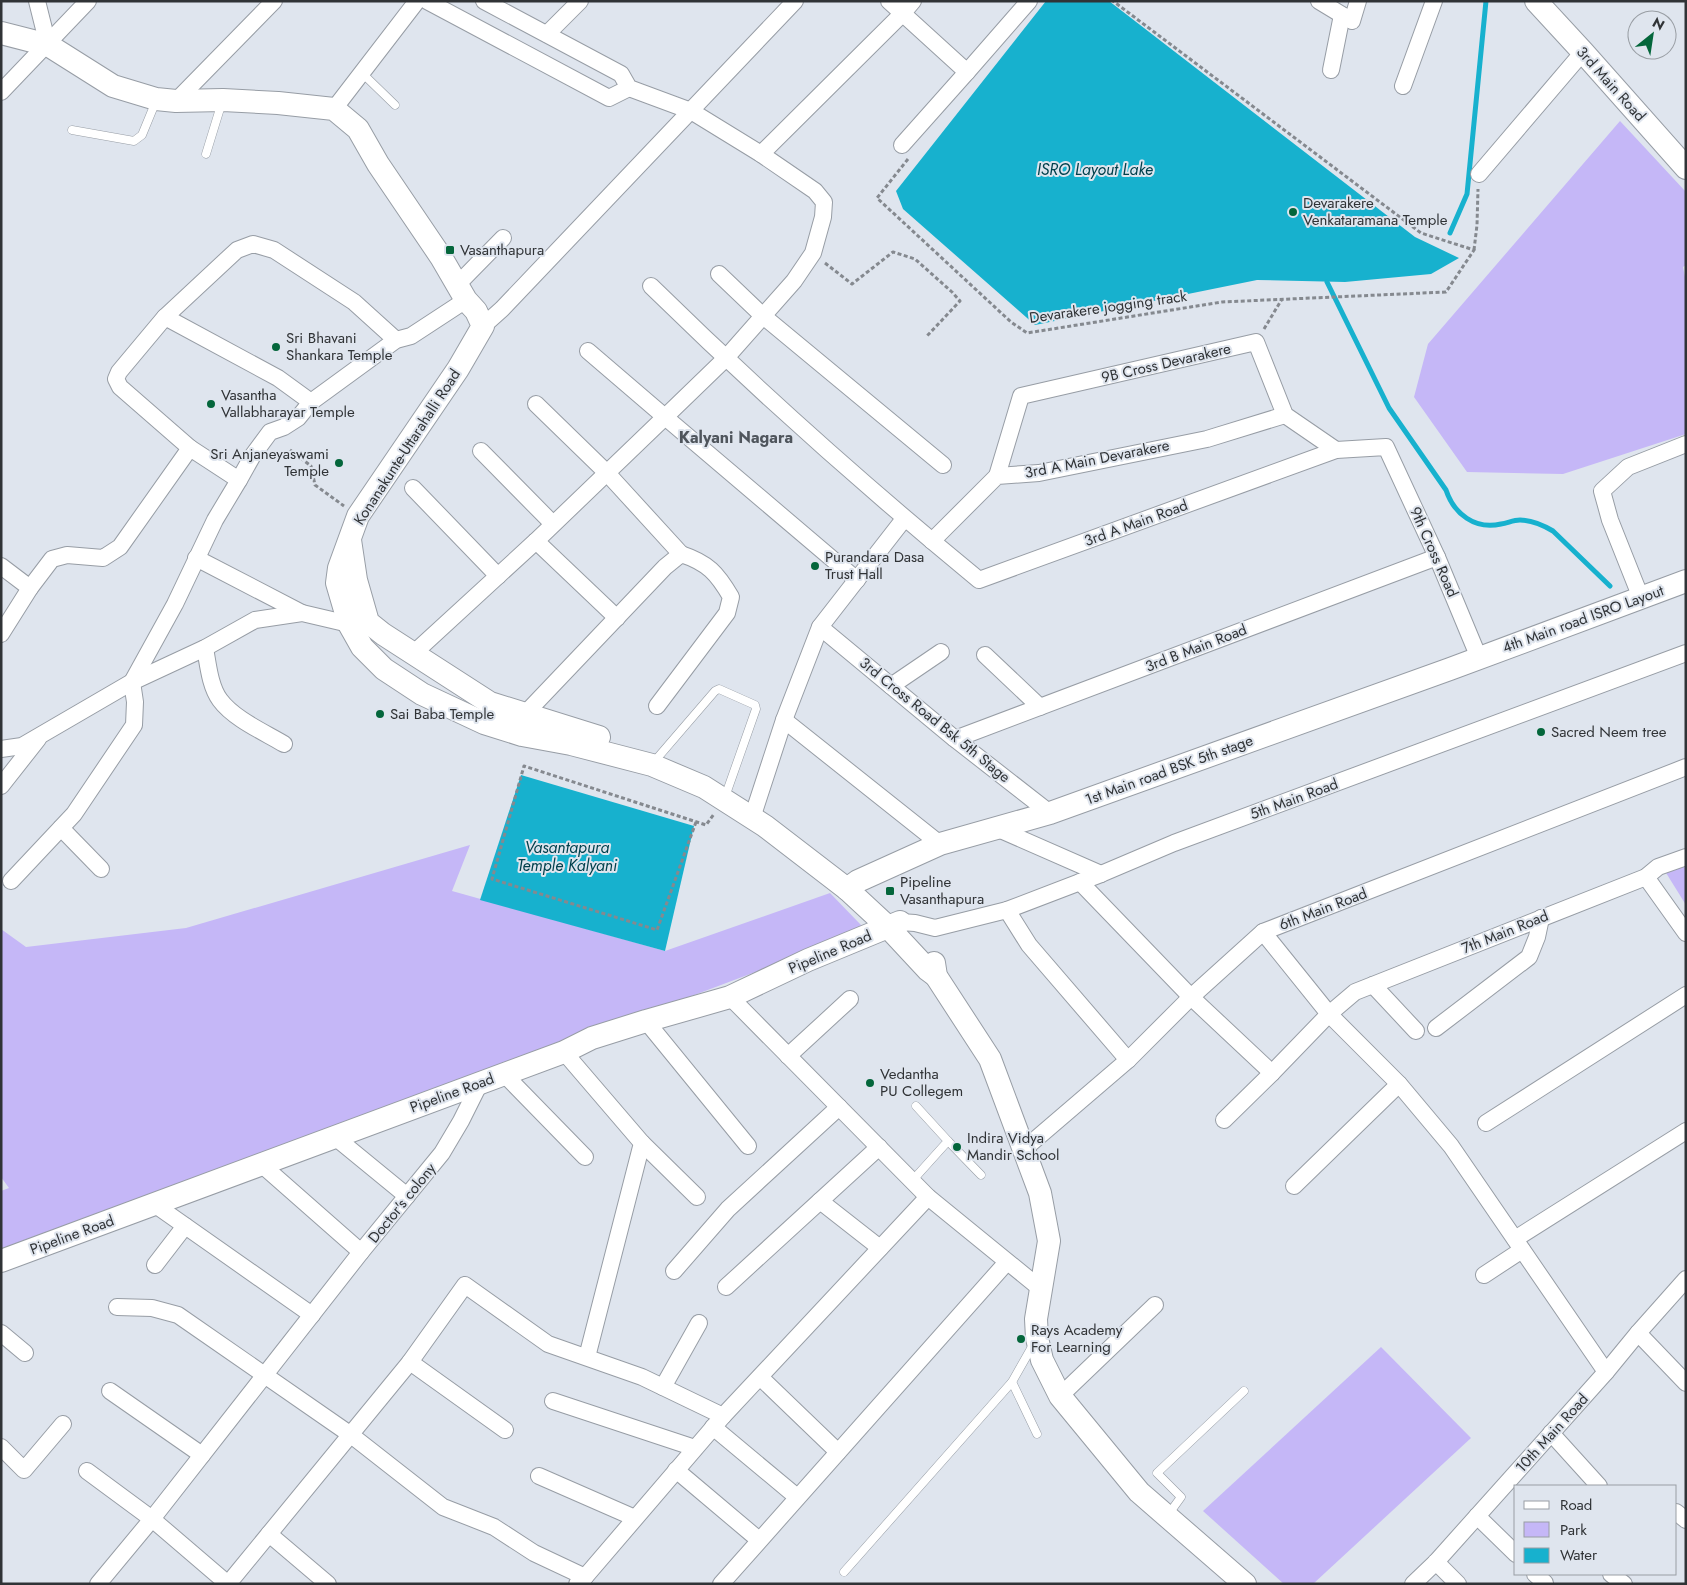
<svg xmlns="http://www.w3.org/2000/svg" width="1687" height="1585" font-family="Jost,sans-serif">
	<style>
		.green { fill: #c5b7f7 }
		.water { fill: #17b1ce }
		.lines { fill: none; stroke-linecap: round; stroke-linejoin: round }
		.stream { stroke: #17b1ce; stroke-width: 5 }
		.lane-casing { stroke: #979da5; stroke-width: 9 }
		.street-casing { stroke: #979da5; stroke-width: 18 }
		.secondary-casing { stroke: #979da5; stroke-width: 24 }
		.path { stroke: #85898f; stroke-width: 3; stroke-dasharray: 4 2.5; stroke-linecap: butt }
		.lane { stroke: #fff; stroke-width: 8 }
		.street { stroke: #fff; stroke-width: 16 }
		.secondary { stroke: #fff; stroke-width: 22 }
		.poi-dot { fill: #04663b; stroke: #dfe5ee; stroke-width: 2 }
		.labels { text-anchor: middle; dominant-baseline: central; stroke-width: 4; stroke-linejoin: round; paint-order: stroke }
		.street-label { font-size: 15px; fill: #303336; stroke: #dfe5ee }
		.poi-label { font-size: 15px; fill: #303336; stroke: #dfe5ee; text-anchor: start }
		.water-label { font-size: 16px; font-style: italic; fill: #00404c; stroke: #dfe5ee }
		.neighbourhood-label { font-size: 16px; font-weight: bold; fill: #4f555c; stroke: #dfe5ee }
	</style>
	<rect width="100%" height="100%" fill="#dfe5ee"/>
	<!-- green -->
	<g class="green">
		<path d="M1620,121l66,71v73l-3,2 3,15v152l-123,40 -96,-2 -53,-75 14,-53z"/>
		<path d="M470,845l-18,46 213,60 165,-58 31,32 -7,10 -792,298 -61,21v-63l8,-3 -8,-11v-248l25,18 160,-19z"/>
		<path d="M1686,861v44l-23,-37z"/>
		<path d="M1381,1347l90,91 -158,146h-29l-81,-73z"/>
	</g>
	<!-- water -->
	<g class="water">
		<path d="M1046,1h63l306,236 44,21 -28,16 -86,8 -88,-2 -222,45 -132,-116 -7,-18z"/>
		<path d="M521,775l173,51 -29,125 -185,-51z"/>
	</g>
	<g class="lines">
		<!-- stream -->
		<g class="stream">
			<path d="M1450,233l17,-39 19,-193"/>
			<path d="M1327,282l62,126 57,82c8,24 29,40 55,34 7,-1 12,-4 19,-4 12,0 23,5 33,11l57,55"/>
		</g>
		<defs>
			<g id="lane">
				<path d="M362,73l33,32"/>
				<path d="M72,130l62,11 8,-6 14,-34"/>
				<path d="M206,154l16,-52"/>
				<path d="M653,763l62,-72 4,-2 36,16 1,4 -31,88"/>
				<path d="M948,1141l33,34"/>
				<path d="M912,1181l36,-40 -32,-35"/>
				<path d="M1012,1382l25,52"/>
				<path d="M1168,1515l13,-18 -24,-24 87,-82"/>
				<path d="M844,1572l168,-190 21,-37"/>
			</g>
			<g id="street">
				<path d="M37,1l11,44"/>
				<path d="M427,1l182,97 20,-10"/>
				<path d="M484,1l137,73 8,14 62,23 70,43 54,37 9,11 -1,15 -10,36 -19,28 -69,78 -60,58 -77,-66"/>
				<path d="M889,1l78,71 62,-71"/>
				<path d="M1319,1l33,20 6,-20"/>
				<path d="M547,34l33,-33"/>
				<path d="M1331,70l11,-55"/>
				<path d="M1403,86l31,-85"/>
				<path d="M1,92l87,-91"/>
				<path d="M176,101l98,-100"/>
				<path d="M334,109l83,-108"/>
				<path d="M902,145l65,-73"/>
				<path d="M761,154l141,-140 11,-13"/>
				<path d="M1479,174l104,-122"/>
				<path d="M719,274l44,42 180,149"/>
				<path d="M457,285l46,-47"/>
				<path d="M651,286c105,103 215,201 328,294l357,-130 50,-3 51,110 42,101"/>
				<path d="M165,317l113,61 33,24"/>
				<path d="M483,326l19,-17 293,-308"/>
				<path d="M536,404l71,69 74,81"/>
				<path d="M190,448l-70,-61 -4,-8 3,-7 46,-55 72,-67 16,-6 21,6 80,52 42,38"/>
				<path d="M481,451l72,73"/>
				<path d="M997,476l24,-80 235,-54 29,73 51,35"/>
				<path d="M413,488l85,88"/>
				<path d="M536,541l81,77"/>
				<path d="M932,541l65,-65 42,-3 168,-34 78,-24"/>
				<path d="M196,558l106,55"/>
				<path d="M1,566l29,22 -29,46"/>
				<path d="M30,588l22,-29 15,-4 36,3 17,-11 70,-99 49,32 14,-25 17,-23 14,-5 14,-9 13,-16 85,-62 15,-4 55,-36"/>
				<path d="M1641,598l-31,-78 -8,-29 26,-24 58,-23"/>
				<path d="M820,627l135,112 95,74"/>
				<path d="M205,648c3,16 5,39 15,52 14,19 44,32 64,44"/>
				<path d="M414,653l122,-112 129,-124 192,163"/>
				<path d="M985,655l55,52"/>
				<path d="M891,686l50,-34"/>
				<path d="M525,714l140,-147 16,-13c27,9 36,19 50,43l-4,16 -70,93"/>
				<path d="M784,720l156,124"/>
				<path d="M955,739l482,-182"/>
				<path d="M1,749l21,-3 110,-64 73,-34 50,-28 47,-7 47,11 9,-1"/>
				<path d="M1,786l37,-47"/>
				<path d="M752,818l32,-98 36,-93 84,-108"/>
				<path d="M61,828l40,41"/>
				<path d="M996,828l105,46"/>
				<path d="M1646,877l40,56"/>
				<path d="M11,881l63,-67 60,-89 1,-23 -3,-20 43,-78 40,-84 24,-40"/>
				<path d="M1080,882l111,115 81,76"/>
				<path d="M1007,910l22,35 99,115"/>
				<path d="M900,922l15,1 20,5 72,-18 94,-36 73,-31 512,-190"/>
				<path d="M1263,932l66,82 70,70 52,62 155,226"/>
				<path d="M1373,985l43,46"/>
				<path d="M730,997l198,200 113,92"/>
				<path d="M646,1021l102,125"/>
				<path d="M1436,1028l93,-71 8,-20 4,-19"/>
				<path d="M564,1052l78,91 -55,214"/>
				<path d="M788,1056l62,-57"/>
				<path d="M504,1074l81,83"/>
				<path d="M1224,1120l48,-47 57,-59 26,-22 291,-115 12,-10 28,-10"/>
				<path d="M1486,1123l200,-128"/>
				<path d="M335,1137l72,59"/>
				<path d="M642,1143l55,54"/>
				<path d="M1023,1150l105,-90 63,-63 72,-65 423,-165"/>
				<path d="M261,1164l100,88"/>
				<path d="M1294,1186l105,-102"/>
				<path d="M820,1201l60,47"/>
				<path d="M154,1204l158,111"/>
				<path d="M1515,1239l171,-108"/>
				<path d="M155,1265l30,-39"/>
				<path d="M674,1271l54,-62 111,-102"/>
				<path d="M1484,1275l38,-25"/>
				<path d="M726,1287l153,-140"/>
				<path d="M117,1307l35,1 26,7 173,120 92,72 51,20 40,26 51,24"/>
				<path d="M1,1333l24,20"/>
				<path d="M1638,1333l48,50"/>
				<path d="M410,1362l95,68"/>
				<path d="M760,1377l78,75"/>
				<path d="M663,1387l36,-64"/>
				<path d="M110,1391l92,64"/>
				<path d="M1060,1396l95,-91"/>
				<path d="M553,1401l142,47"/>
				<path d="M713,1427l84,70"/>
				<path d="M1551,1433l48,53"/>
				<path d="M1,1447l23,23 39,-46"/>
				<path d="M676,1470l83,70"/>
				<path d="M87,1471l65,48 76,65 182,-222 55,-77 83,59 94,33 81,39 205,-219"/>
				<path d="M539,1476l96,42"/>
				<path d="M1676,1512l10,8"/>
				<path d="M1477,1516l39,38"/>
				<path d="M269,1534l59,50"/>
				<path d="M1436,1562l22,22"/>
				<path d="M1535,1574l10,9"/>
				<path d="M1611,1574l13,10"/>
				<path d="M98,1584l54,-65 209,-267 81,-99 19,-32 19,-38"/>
				<path d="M577,1584l8,-7 138,-161"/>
				<path d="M721,1584l286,-322"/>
				<path d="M1413,1584l23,-22 170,-190 32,-39 48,-54"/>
			</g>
			<g id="secondary">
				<path d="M1536,1l47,51 103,116"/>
				<path d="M1,33l47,12 65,41 43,13 20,2 47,-1 55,3 56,6 24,20 20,35 63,93 25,43 10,11 7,15 -25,43 -100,147 -19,52 -2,15 12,41 13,23 22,22 38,25 62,29 38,12 49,9 81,21 52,22 61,39 82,63 41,38 40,43 8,6"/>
				<path d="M350,540l6,40 12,42 15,12 107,69 109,34"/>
				<path d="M847,889l11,-8 82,-37 110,-31 400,-144 236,-88"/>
				<path d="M934,963l2,13 54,83 50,134 9,48 -13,78 1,19 5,22 18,36 79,96 106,92"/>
				<path d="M1,1261l563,-209 28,-14 54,-17 84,-24 78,-37 92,-38"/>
			</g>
		</defs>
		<!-- lane casing -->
		<use href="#lane" class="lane-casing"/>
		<!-- street casing -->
		<use href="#street" class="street-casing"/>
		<!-- secondary casing -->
		<use href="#secondary" class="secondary-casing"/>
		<!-- path -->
		<g class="path">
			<path d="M908,159l-31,39 134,124 16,11 195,-31 224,-10 28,-42 -53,-17 -308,-232"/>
			<path d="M1474,250l3,-25 1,-36"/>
			<path d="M825,263l27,21 41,-32 22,7 37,33 8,9 -34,36"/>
			<path d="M1264,329l18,-30"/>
			<path d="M290,450l21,16 4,19 29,21"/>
			<path d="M696,822l-39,108 -165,-51 32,-113 182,59 8,-11"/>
		</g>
		<!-- lane -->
		<use href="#lane" class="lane"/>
		<!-- street -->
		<use href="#street" class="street"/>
		<!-- secondary -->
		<use href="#secondary" class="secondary"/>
	</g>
	<!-- markers -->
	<g class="poi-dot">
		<circle cx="1293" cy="212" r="5"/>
		<rect x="445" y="245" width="10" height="10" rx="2.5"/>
		<circle cx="276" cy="347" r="5"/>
		<circle cx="211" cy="404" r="5"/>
		<circle cx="339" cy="463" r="5"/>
		<circle cx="815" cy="566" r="5"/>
		<circle cx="380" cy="714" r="5"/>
		<circle cx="1541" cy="732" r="5"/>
		<rect x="885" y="886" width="10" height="10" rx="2.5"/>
		<circle cx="870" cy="1083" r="5"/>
		<circle cx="957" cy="1147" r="5"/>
		<circle cx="1021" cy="1339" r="5"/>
	</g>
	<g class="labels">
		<!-- street labels -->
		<g class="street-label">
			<text transform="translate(1611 84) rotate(48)">3rd Main Road</text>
			<text transform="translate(1108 307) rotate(-8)">Devarakere jogging track</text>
			<text transform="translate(1166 363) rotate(-13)">9B Cross Devarakere</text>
			<text transform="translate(407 447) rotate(-57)">Konanakunte-Uttarahalli Road</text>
			<text transform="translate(1097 459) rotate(-11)">3rd A Main Devarakere</text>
			<text transform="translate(1136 523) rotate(-20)">3rd A Main Road</text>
			<text transform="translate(1434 552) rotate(66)">9th Cross Road</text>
			<text transform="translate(1583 619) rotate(-20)">4th Main road ISRO Layout</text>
			<text transform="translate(1196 648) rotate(-21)">3rd B Main Road</text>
			<text transform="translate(935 720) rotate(39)">3rd Cross Road Bsk 5th Stage</text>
			<text transform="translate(1169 770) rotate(-20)">1st Main road BSK 5th stage</text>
			<text transform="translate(1294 799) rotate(-20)">5th Main Road</text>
			<text transform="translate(1323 909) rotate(-21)">6th Main Road</text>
			<text transform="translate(1505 932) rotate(-22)">7th Main Road</text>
			<text transform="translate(830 952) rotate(-23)">Pipeline Road</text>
			<text transform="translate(452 1093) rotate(-20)">Pipeline Road</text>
			<text transform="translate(402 1203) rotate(-51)">Doctor's colony</text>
			<text transform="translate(72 1235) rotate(-20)">Pipeline Road</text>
			<text transform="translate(1552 1433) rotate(-48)">10th Main Road</text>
		</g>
		<!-- poi labels -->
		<g class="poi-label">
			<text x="1303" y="203">Devarakere<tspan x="1303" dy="17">Venkataramana Temple</tspan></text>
			<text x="460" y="250">Vasanthapura</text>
			<text x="286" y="338">Sri Bhavani<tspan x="286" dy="17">Shankara Temple</tspan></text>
			<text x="221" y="395">Vasantha<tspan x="221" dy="17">Vallabharayar Temple</tspan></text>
			<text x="329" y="454" text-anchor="end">Sri Anjaneyaswami<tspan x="329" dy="17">Temple</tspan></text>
			<text x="825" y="557">Purandara Dasa<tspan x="825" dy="17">Trust Hall</tspan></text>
			<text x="390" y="714">Sai Baba Temple</text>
			<text x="1551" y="732">Sacred Neem tree</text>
			<text x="900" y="882">Pipeline<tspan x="900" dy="17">Vasanthapura</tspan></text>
			<text x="880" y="1074">Vedantha<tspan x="880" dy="17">PU Collegem</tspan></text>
			<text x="967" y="1138">Indira Vidya<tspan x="967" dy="17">Mandir School</tspan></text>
			<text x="1031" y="1330">Rays Academy<tspan x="1031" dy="17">For Learning</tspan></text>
		</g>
		<!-- water labels -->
		<g class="water-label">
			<text x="1095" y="169">ISRO Layout Lake</text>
			<text x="567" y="847">Vasantapura<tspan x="567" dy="18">Temple Kalyani</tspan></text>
		</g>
		<!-- neighbourhood labels -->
		<g class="neighbourhood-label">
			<text x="736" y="437">Kalyani Nagara</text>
		</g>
	</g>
	<!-- border -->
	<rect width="1687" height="1585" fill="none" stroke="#303336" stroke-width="5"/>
	<!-- legend -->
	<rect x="1514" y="1485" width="162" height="90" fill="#dfe5ee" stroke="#999ea4"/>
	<rect x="1524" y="1501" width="25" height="8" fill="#ffffff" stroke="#999ea4"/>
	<text x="1560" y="1510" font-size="15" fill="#303336">Road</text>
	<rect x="1524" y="1522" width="25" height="15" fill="#c5b7f7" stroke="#999ea4"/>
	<text x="1560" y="1535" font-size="15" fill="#303336">Park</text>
	<rect x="1524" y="1548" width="25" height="15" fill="#17b1ce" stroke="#999ea4"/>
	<text x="1560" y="1560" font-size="15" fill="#303336">Water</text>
	<!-- north arrow -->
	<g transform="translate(1652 35) rotate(30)"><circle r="24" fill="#dfe5ee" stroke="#999ea4"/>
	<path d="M0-4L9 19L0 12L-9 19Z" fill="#04663b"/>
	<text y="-8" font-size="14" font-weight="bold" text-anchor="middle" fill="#303336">N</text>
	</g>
</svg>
